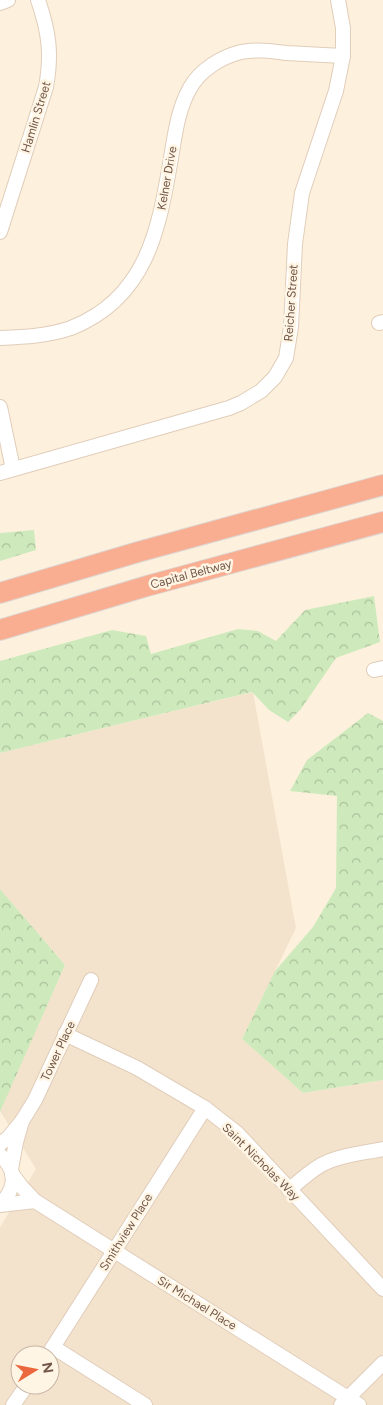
<svg xmlns="http://www.w3.org/2000/svg" width="383" height="1405" font-family="Figtree,sans-serif">
	<style>
		.residential { fill: #f4e3cc; fill-rule: evenodd }
		.forest { fill: url(#forest-crowns) }
		.lines { fill: none; stroke-linecap: round; stroke-linejoin: round }
		.minor-casing { stroke: #e0cdba; stroke-width: 16 }
		.highway-casing { stroke: #ddd6d3; stroke-width: 22 }
		.minor { stroke: #fff; stroke-width: 14 }
		.highway { stroke: #f9ae91; stroke-width: 20 }
		.labels { text-anchor: middle; dominant-baseline: central; stroke-width: 5; stroke-linejoin: round; paint-order: stroke }
		.street-label { font-size: 12px; fill: #725646; stroke: #fff5e4 }
	</style>
	<defs>
		<pattern id="forest-crowns" width="20" height="18" patternUnits="userSpaceOnUse" patternTransform="scale(1.25)"><rect width="20" height="18" fill="#ceeabc"/><path d="M2 6a3 3 0 1 1 6 0M12 15a3 3 0 1 1 6 0" fill="none" stroke="#acc09b"/></pattern>
	</defs>
	<rect width="100%" height="100%" fill="#fdf1dd"/>
	<!-- residential -->
	<path class="residential" d="M253,692l43,236 -54,111 61,54 80,-13v325h-383v-178l36,-58 -36,-58 65,-146 -65,-76v-136zM20,1355h30v30h-30z"/>
	<!-- forest -->
	<g class="forest">
		<path d="M34,530l2,20 -36,11v-28z"/>
		<path d="M374,596l6,46 -44,16 -35,51 -13,13 -19,-12 -17,-18 -252,61v-92l112,-31 34,6 5,18 87,-25 20,2 18,10 29,-31z"/>
		<path d="M368,713l15,8v359l-80,13 -61,-54 33,-68 38,-44 23,-39 1,-92 -47,-5 17,-31z"/>
		<path d="M0,889l65,76 -65,147z"/>
	</g>
	<g class="lines">
		<defs>
			<g id="minor">
				<path d="M0,3l8,-3"/>
				<path d="M0,232l46,-145c6,-33 3,-55 -8,-87"/>
				<path d="M379,323l4,-1"/>
				<path d="M0,338c24,-1 48,-2 71,-10 76,-30 88,-99 100,-170 4,-24 7,-49 19,-70 10,-18 31,-31 51,-36 15,-3 30,-1 45,1 19,1 38,2 57,3"/>
				<path d="M0,407l13,62"/>
				<path d="M0,473l229,-65 12,-5 20,-12 14,-14 11,-19 5,-31 4,-83 7,-51 34,-102 7,-35v-28l-5,-28"/>
				<path d="M374,670l9,-2"/>
				<path d="M65,1034l72,34 68,40 32,25 146,156"/>
				<path d="M22,1121l13,-21 56,-120"/>
				<path d="M0,1144l8,-6 14,-17 -6,21 -5,27"/>
				<path d="M0,1155c18,16 16,33 0,50"/>
				<path d="M12,1174l9,12 14,15 324,204"/>
				<path d="M289,1190c10,-9 20,-18 32,-25 18,-10 42,-12 62,-16"/>
				<path d="M0,1205l35,-4"/>
				<path d="M53,1347l92,58"/>
				<path d="M48,1355l157,-247"/>
				<path d="M13,1405l14,-20"/>
				<path d="M341,1405l42,-42"/>
			</g>
			<g id="highway">
				<path d="M0,593l138,-41 245,-67"/>
				<path d="M0,630l147,-44 236,-64"/>
			</g>
		</defs>
		<!-- minor casing -->
		<use href="#minor" class="minor-casing"/>
		<!-- highway casing -->
		<use href="#highway" class="highway-casing"/>
		<!-- minor -->
		<use href="#minor" class="minor"/>
		<!-- highway -->
		<use href="#highway" class="highway"/>
	</g>
	<g class="labels">
		<!-- street labels -->
		<g class="street-label">
			<text transform="translate(36 117) rotate(-73)">Hamlin Street</text>
			<text transform="translate(167 178) rotate(-80)">Kelner Drive</text>
			<text transform="translate(291 303) rotate(-86)">Reicher Street</text>
			<text transform="translate(191 574) rotate(-15)">Capital Beltway</text>
			<text transform="translate(58 1051) rotate(-65)">Tower Place</text>
			<text transform="translate(261 1162) rotate(45)">Saint Nicholas Way</text>
			<text transform="translate(126 1232) rotate(-58)">Smithview Place</text>
			<text transform="translate(197 1303) rotate(32)">Sir Michael Place</text>
		</g>
	</g>
	<!-- north arrow -->
	<g transform="translate(35 1370) rotate(80)"><circle r="24" fill="#fff5e4" stroke="#c7b5a5"/>
	<path d="M0-4L9 19L0 12L-9 19Z" fill="#eb683e"/>
	<text y="-8" font-size="14" font-weight="bold" text-anchor="middle" fill="#725646">N</text>
	</g>
</svg>
